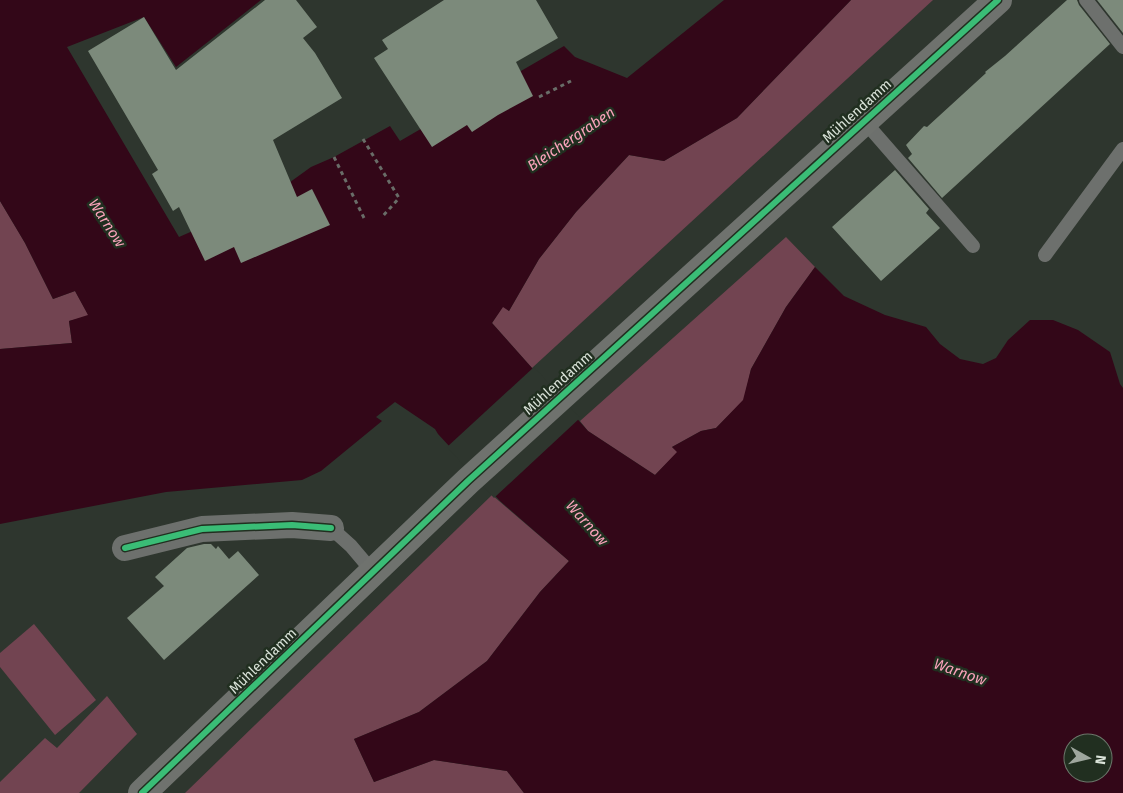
<svg xmlns="http://www.w3.org/2000/svg" width="1123" height="793" font-family="'Fira Sans',sans-serif">
	<style>
		.green { fill: #724451 }
		.water { fill: #330718; fill-rule: evenodd }
		.pier { fill: #2e362e }
		.building { fill: #7c8a7b }
		.lines { fill: none; stroke-linecap: round; stroke-linejoin: round }
		.path { stroke: #696d68; stroke-width: 3; stroke-dasharray: 4 4; stroke-linecap: butt }
		.service { stroke: #6d706d; stroke-width: 14 }
		.minor { stroke: #6d706d; stroke-width: 26 }
		.secondary { stroke: #6f726e; stroke-width: 28 }
		.cycleway-casing { stroke: #212f20; stroke-width: 9 }
		.cycleway { stroke: #3abd76; stroke-width: 6 }
		.labels { text-anchor: middle; dominant-baseline: central; stroke-width: 5; stroke-linejoin: round; paint-order: stroke }
		.street-label { font-size: 14px; fill: #dae3d9; stroke: #212f20 }
		.water-label { font-size: 15px; font-style: italic; fill: #faa3bb; stroke: #212f20 }
	</style>
	<rect width="100%" height="100%" fill="#2e362e"/>
	<!-- green -->
	<g class="green">
		<path d="M851,0h82l-401,368 -40,-45 11,-17 6,5 30,-52 37,-47 53,-57 35,6 73,-43z"/>
		<path d="M0,201l25,42 28,56 22,-8 14,25 -20,5 3,22 -72,6z"/>
		<path d="M786,237l29,30 -29,40 -35,62 -7,31 -28,28 -15,3 -29,16 6,5 -23,23 -67,-44 -8,-10z"/>
		<path d="M492,495l77,66 -29,31 -53,69 -68,51 -65,27 20,43 60,-22 73,11 17,22h-339z"/>
		<path d="M34,624l62,76 -41,35 -55,-68v-14z"/>
		<path d="M107,696l30,38 -58,59h-79v-11l45,-44 12,10z"/>
	</g>
	<!-- water -->
	<path class="water" d="M0,0h261l-85,67 -32,-50 -77,30 112,190 89,-39 43,-31 23,-10 56,-31 10,15 164,-95 11,11 52,21 97,-78h127l-114,118 -73,43 -35,-6 -53,57 -37,47 -30,52 -6,-4 -11,16 96,108 67,44 22,-23 -5,-5 29,-16 15,-3 27,-28 8,-31 35,-62 29,-40 29,29 41,19 41,12 14,17 20,15 23,5 13,-6 12,-18 22,-20h23l25,10 32,22 10,32 3,4v405h-599l-17,-22 -73,-11 -60,22 -20,-43 65,-27 68,-51 53,-69 29,-31 -69,-60 -62,-67 -3,-5 -40,-27 -19,15 6,4 -61,50 -19,9 -136,12 -166,32v-175l72,-6 -3,-22 19,-6 -13,-24 -22,8 -28,-56 -25,-42zM1073,743h30v30h-30z"/>
	<!-- pier -->
	<path class="pier" d="M534,367l46,51 -86,80 -47,-51z"/>
	<!-- building -->
	<g class="building">
		<path d="M265,0h31l21,27 -14,11 12,15 27,45 -69,42 24,57 15,-8 18,36 -89,38 -7,-16 -29,14 -26,-54 -6,4 -21,-37 6,-4 -70,-119 56,-34 32,53z"/>
		<path d="M444,0h92l22,38 -42,24 17,34 -35,19 -26,17 -5,-7 -35,22 -58,-89 14,-9 -6,-9z"/>
		<path d="M1067,0h10l2,5 31,39 -168,154 -34,-40 4,-4 -6,-9 18,-19 3,1 59,-54 -1,-1 20,-16z"/>
		<path d="M1097,0h26v33z"/>
		<path d="M895,170l34,39 -3,4 14,15 -59,53 -49,-54z"/>
		<path d="M204,544h7l5,5 2,-3 11,13 9,-8 21,24 -95,85 -37,-42 37,-32 -9,-9 32,-29z"/>
	</g>
	<g class="lines">
		<!-- path -->
		<g class="path">
			<path d="M539,97l32,-16"/>
			<path d="M363,139l36,59 -16,18"/>
			<path d="M334,157l30,61"/>
		</g>
		<!-- service -->
		<g class="service">
			<path d="M1086,0l37,47"/>
			<path d="M864,121l109,125"/>
			<path d="M1045,255l78,-106"/>
			<path d="M331,528l20,18 22,26"/>
		</g>
		<!-- minor -->
		<path class="minor" d="M125,548l77,-19 90,-4 39,3"/>
		<!-- secondary -->
		<path class="secondary" d="M142,793l326,-312 530,-481"/>
		<defs>
			<g id="cycleway">
				<path d="M125,548l77,-19 90,-4 39,3"/>
				<path d="M142,793l326,-312 530,-481"/>
			</g>
		</defs>
		<!-- cycleway casing -->
		<use href="#cycleway" class="cycleway-casing"/>
		<!-- cycleway -->
		<use href="#cycleway" class="cycleway"/>
	</g>
	<g class="labels">
		<!-- street labels -->
		<g class="street-label">
			<text transform="translate(857 111) rotate(-42)">Mühlendamm</text>
			<text transform="translate(558 383) rotate(-42)">Mühlendamm</text>
			<text transform="translate(263 661) rotate(-44)">Mühlendamm</text>
		</g>
		<!-- water labels -->
		<g class="water-label">
			<text transform="translate(571 139) rotate(-34)">Bleichergraben</text>
			<text transform="translate(107 223) rotate(57)">Warnow</text>
			<text transform="translate(587 523) rotate(48)">Warnow</text>
			<text transform="translate(960 672) rotate(19)">Warnow</text>
		</g>
	</g>
	<!-- north arrow -->
	<g transform="translate(1088 758) rotate(98)"><circle r="24" fill="#212f20" stroke="#6b776a"/>
	<path d="M0-4L9 19L0 12L-9 19Z" fill="#9ea69d"/>
	<text y="-8" font-size="14" font-weight="bold" text-anchor="middle" fill="#dae3d9">N</text>
	</g>
</svg>
